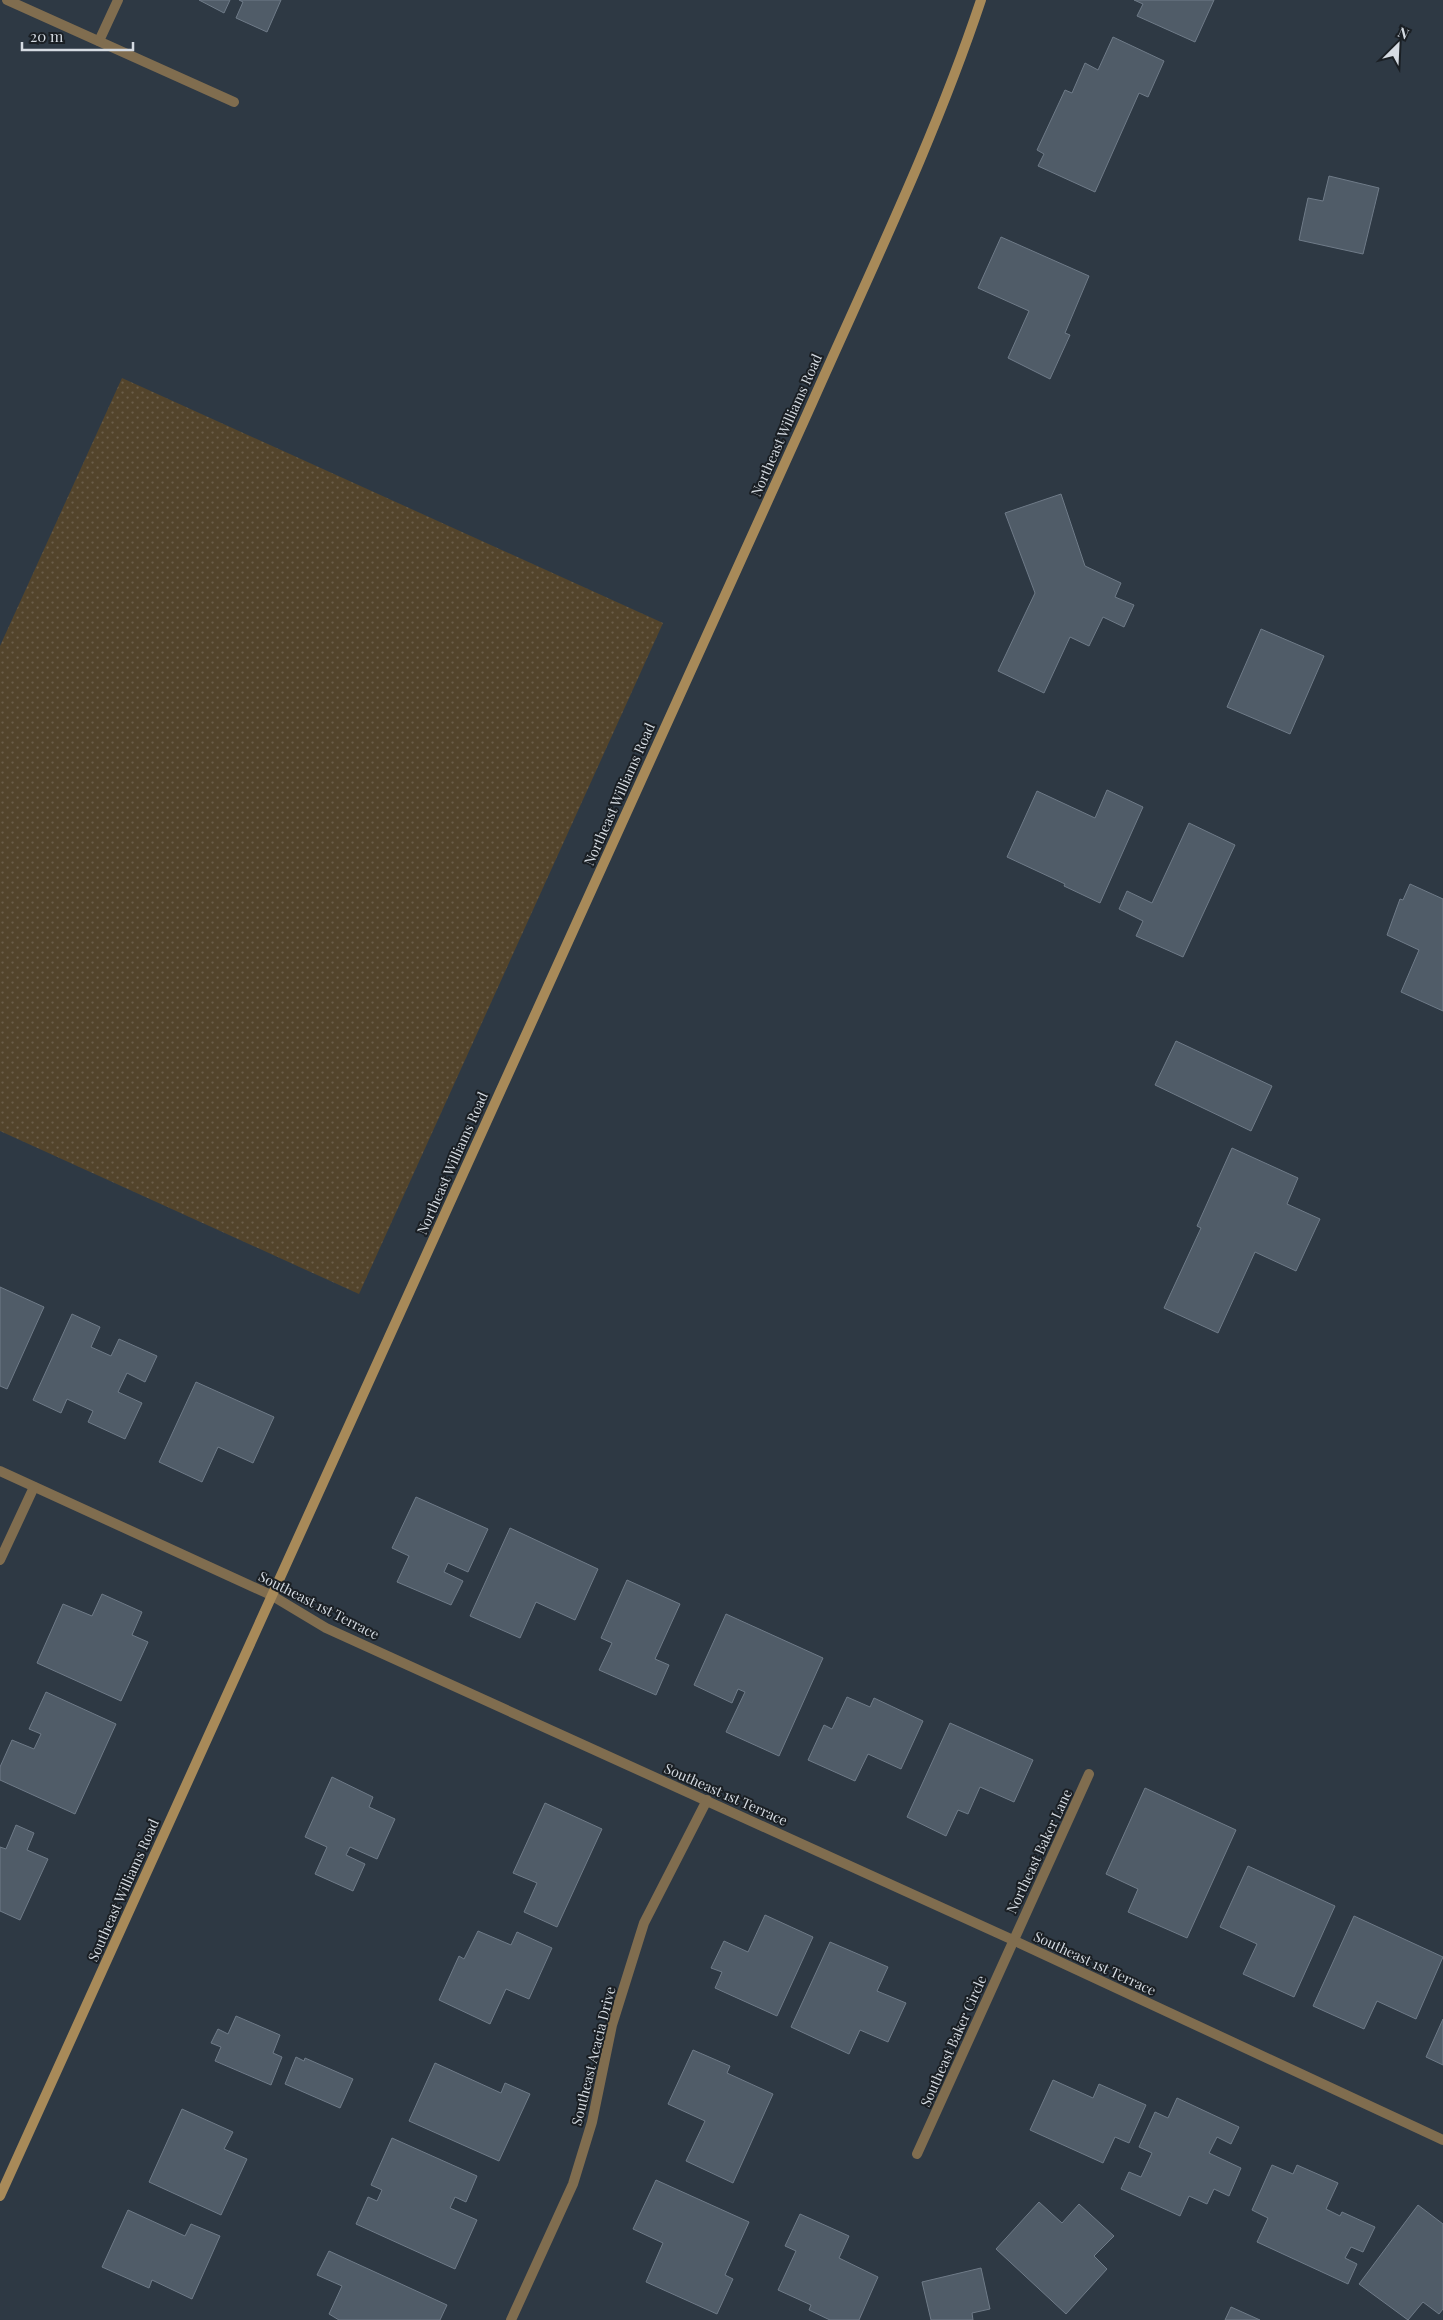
<svg xmlns="http://www.w3.org/2000/svg" width="1443" height="2320" font-family="'Playfair Display',serif">
	<style>
		.grass { fill: url(#grass-dots) }
		.building { fill: #505c68; stroke: #6f7b88 }
		.lines { fill: none; stroke-linecap: round; stroke-linejoin: round }
		.street { stroke: #806d4f; stroke-width: 10 }
		.secondary { stroke: #a88a59; stroke-width: 10 }
		.labels { text-anchor: middle; dominant-baseline: central; stroke-width: 4; stroke-linejoin: round; paint-order: stroke }
		.street-label { font-size: 14px; fill: #d5dbe2; stroke: #1a1f24 }
	</style>
	<defs>
		<pattern id="grass-dots" width="8" height="8" patternUnits="userSpaceOnUse" patternTransform="scale(1.25)"><rect width="8" height="8" fill="#53442b"/><path d="M2 2h.1M6 6h.1" fill="none" stroke="#6b5e49" stroke-width="1.8" stroke-linecap="round"/></pattern>
	</defs>
	<rect width="100%" height="100%" fill="#2e3944"/>
	<!-- grass -->
	<path class="grass" d="M122,378l541,245 -304,671 -359,-163v-485z"/>
	<!-- building -->
	<g class="building">
		<path d="M199,0h31l-6,13z"/>
		<path d="M239,0h42l-14,32 -31,-14 7,-16z"/>
		<path d="M1134,0h80l-19,42 -58,-26 6,-12z"/>
		<path d="M1113,37l51,24 -16,36 -9,-4 -44,99 -57,-26 6,-12 -7,-4 28,-60 7,3 13,-30 13,7z"/>
		<path d="M1329,176l50,12 -16,66 -64,-14 9,-42 15,3z"/>
		<path d="M1001,237l88,39 -24,57 5,2 -20,44 -42,-21 21,-47 -51,-23z"/>
		<path d="M1061,494l24,72 36,17 -6,14 19,8 -10,22 -21,-10 -14,29 -19,-9 -26,56 -46,-22 37,-78 -30,-80z"/>
		<path d="M1261,629l63,27 -34,78 -63,-27z"/>
		<path d="M1107,790l36,17 -43,96 -36,-17 1,-2 -58,-27 30,-66 58,27z"/>
		<path d="M1189,823l46,22 -52,112 -47,-21 7,-15 -24,-12 8,-18 25,12z"/>
		<path d="M1410,884l33,15v112l-42,-19 18,-42 -32,-15 13,-36 3,1z"/>
		<path d="M1176,1041l96,45 -21,45 -96,-46z"/>
		<path d="M1232,1148l66,30 -11,26 33,15 -24,52 -41,-19 -37,81 -54,-25 37,-80 -4,-2z"/>
		<path d="M0,1287l44,20 -37,82 -7,-3z"/>
		<path d="M72,1314l28,13 -9,20 20,9 8,-17 38,17 -12,26 -18,-9 -9,19 24,11 -17,36 -37,-17 5,-11 -26,-12 -6,14 -28,-13z"/>
		<path d="M196,1382l78,35 -21,46 -35,-16 -16,35 -43,-20z"/>
		<path d="M416,1497l72,32 -20,43 -20,-9 -4,9 19,9 -12,24 -54,-23 12,-26 -17,-8z"/>
		<path d="M510,1528l88,41 -23,51 -39,-18 -16,36 -50,-22z"/>
		<path d="M627,1580l53,24 -25,55 14,6 -13,30 -57,-25 13,-27 -11,-5z"/>
		<path d="M102,1594l40,18 -10,23 16,7 -27,59 -84,-38 26,-59 29,12z"/>
		<path d="M726,1614l97,44 -44,98 -53,-24 19,-40 -7,-3 -6,14 -38,-18z"/>
		<path d="M46,1692l70,32 -41,90 -75,-34v-13l12,-27 22,9 7,-15 -12,-5z"/>
		<path d="M847,1697l23,10 4,-9 49,23 -22,48 -33,-15 -13,27 -47,-21 16,-35 8,4z"/>
		<path d="M950,1723l83,37 -19,42 -34,-15 -12,27 -10,-4 -12,26 -39,-19z"/>
		<path d="M332,1777l41,20 -4,10 26,12 -18,40 -27,-12 -4,8 19,9 -12,27 -38,-17 12,-27 -22,-10z"/>
		<path d="M1145,1788l91,42 -49,108 -59,-26 10,-23 -32,-15z"/>
		<path d="M545,1803l57,26 -45,98 -33,-15 13,-29 -24,-10z"/>
		<path d="M16,1825l18,8 -7,17 21,9 -28,61 -20,-9v-64l6,2z"/>
		<path d="M1248,1866l87,40 -41,91 -51,-23 14,-30 -37,-17z"/>
		<path d="M765,1915l48,22 -36,79 -62,-28 7,-16 -11,-4 13,-27 24,11z"/>
		<path d="M1354,1916l89,41 -27,62 -39,-18 -13,28 -51,-23z"/>
		<path d="M478,1931l33,14 6,-13 35,16 -23,51 -23,-10 -16,35 -51,-24 20,-44 5,3z"/>
		<path d="M830,1942l58,25 -11,24 29,12 -18,39 -28,-12 -11,24 -58,-27z"/>
		<path d="M236,2016l44,19 -7,18 9,4 -11,28 -56,-24 6,-14 -10,-4 7,-14 10,5z"/>
		<path d="M1443,2019v46l-17,-8z"/>
		<path d="M693,2050l37,16 -3,7 46,21 -40,89 -47,-22 19,-40 -37,-17z"/>
		<path d="M296,2057l8,4 1,-3 48,21 -13,29 -55,-24z"/>
		<path d="M435,2063l66,30 4,-10 25,11 -31,67 -90,-40z"/>
		<path d="M1053,2080l40,18 6,-14 47,21 -17,38 -14,-6 -12,26 -73,-33z"/>
		<path d="M1177,2098l62,29 -8,17 -14,-7 -8,16 32,15 -12,28 -15,-7 -7,15 -18,-8 -9,20 -59,-27 8,-17 12,5 11,-24 -13,-6 16,-35 13,6z"/>
		<path d="M182,2109l51,23 -9,17 23,10 -26,56 -72,-33z"/>
		<path d="M392,2138l85,38 -11,26 -11,-5 -5,11 27,12 -22,49 -99,-45 12,-27 9,4 5,-11 -11,-5z"/>
		<path d="M1272,2165l21,9 4,-9 41,18 -12,26 14,7 2,-4 33,15 -12,25 -12,-5 -6,11 12,6 -9,20 -91,-42 11,-24 -16,-8z"/>
		<path d="M656,2180l93,42 -24,53 8,4 -16,35 -71,-32 17,-39 -30,-14z"/>
		<path d="M1039,2202l23,21 17,-19 35,32 -20,20 13,13 -41,45 -70,-65z"/>
		<path d="M1418,2205l25,19v85l-4,5 -16,-12 -15,18 -49,-36z"/>
		<path d="M128,2210l57,26 6,-12 29,12 -28,63 -40,-19 -3,8 -47,-21z"/>
		<path d="M800,2214l49,22 -10,22 39,19 -19,43h-29l-21,-10 2,-5 -33,-15 18,-39 -11,-5z"/>
		<path d="M329,2251l118,54 -7,15h-101l-10,-6 13,-28 -25,-11z"/>
		<path d="M981,2268l9,41 -18,4 1,7h-42l-9,-38z"/>
		<path d="M1231,2307l29,13h-35z"/>
	</g>
	<g class="lines">
		<!-- street -->
		<g class="street">
			<path d="M7,0l227,102"/>
			<path d="M99,41l19,-41"/>
			<path d="M0,1471l271,124 55,33 687,312 430,200"/>
			<path d="M0,1560l34,-73"/>
			<path d="M917,2154l172,-380"/>
			<path d="M511,2320l62,-136 19,-62 20,-97 32,-102 63,-123"/>
		</g>
		<!-- secondary -->
		<path class="secondary" d="M0,2196l808,-1784c60,-136 126,-271 173,-412"/>
	</g>
	<g class="labels">
		<!-- street labels -->
		<g class="street-label">
			<text transform="translate(786 425) rotate(-66)">Northeast Williams Road</text>
			<text transform="translate(619 794) rotate(-66)">Northeast Williams Road</text>
			<text transform="translate(452 1163) rotate(-66)">Northeast Williams Road</text>
			<text transform="translate(319 1605) rotate(27)">Southeast 1st Terrace</text>
			<text transform="translate(726 1794) rotate(24)">Southeast 1st Terrace</text>
			<text transform="translate(1039 1851) rotate(-65)">Northeast Baker Lane</text>
			<text transform="translate(123 1890) rotate(-66)">Southeast Williams Road</text>
			<text transform="translate(1095 1963) rotate(25)">Southeast 1st Terrace</text>
			<text transform="translate(953 2041) rotate(-66)">Southeast Baker Circle</text>
			<text transform="translate(593 2056) rotate(-76)">Southeast Acacia Drive</text>
		</g>
	</g>
	<!-- north arrow -->
	<g transform="translate(1398 45) rotate(24)" stroke="#1a1f24" stroke-width="4" paint-order="stroke">
	<path d="M0-4L9 19L0 12L-9 19Z" fill="#d5dbe2"/>
	<text y="-8" font-size="14" font-weight="bold" text-anchor="middle" fill="#d5dbe2">N</text>
	</g>
	<!-- scale -->
	<path d="M22 42v8h111v-8" fill="none" stroke="#d5dbe2" stroke-width="2.5"/>
	<text x="30" y="42" font-size="15" fill="#d5dbe2" stroke="#1a1f24" stroke-width="4" paint-order="stroke">20 m</text>
</svg>
